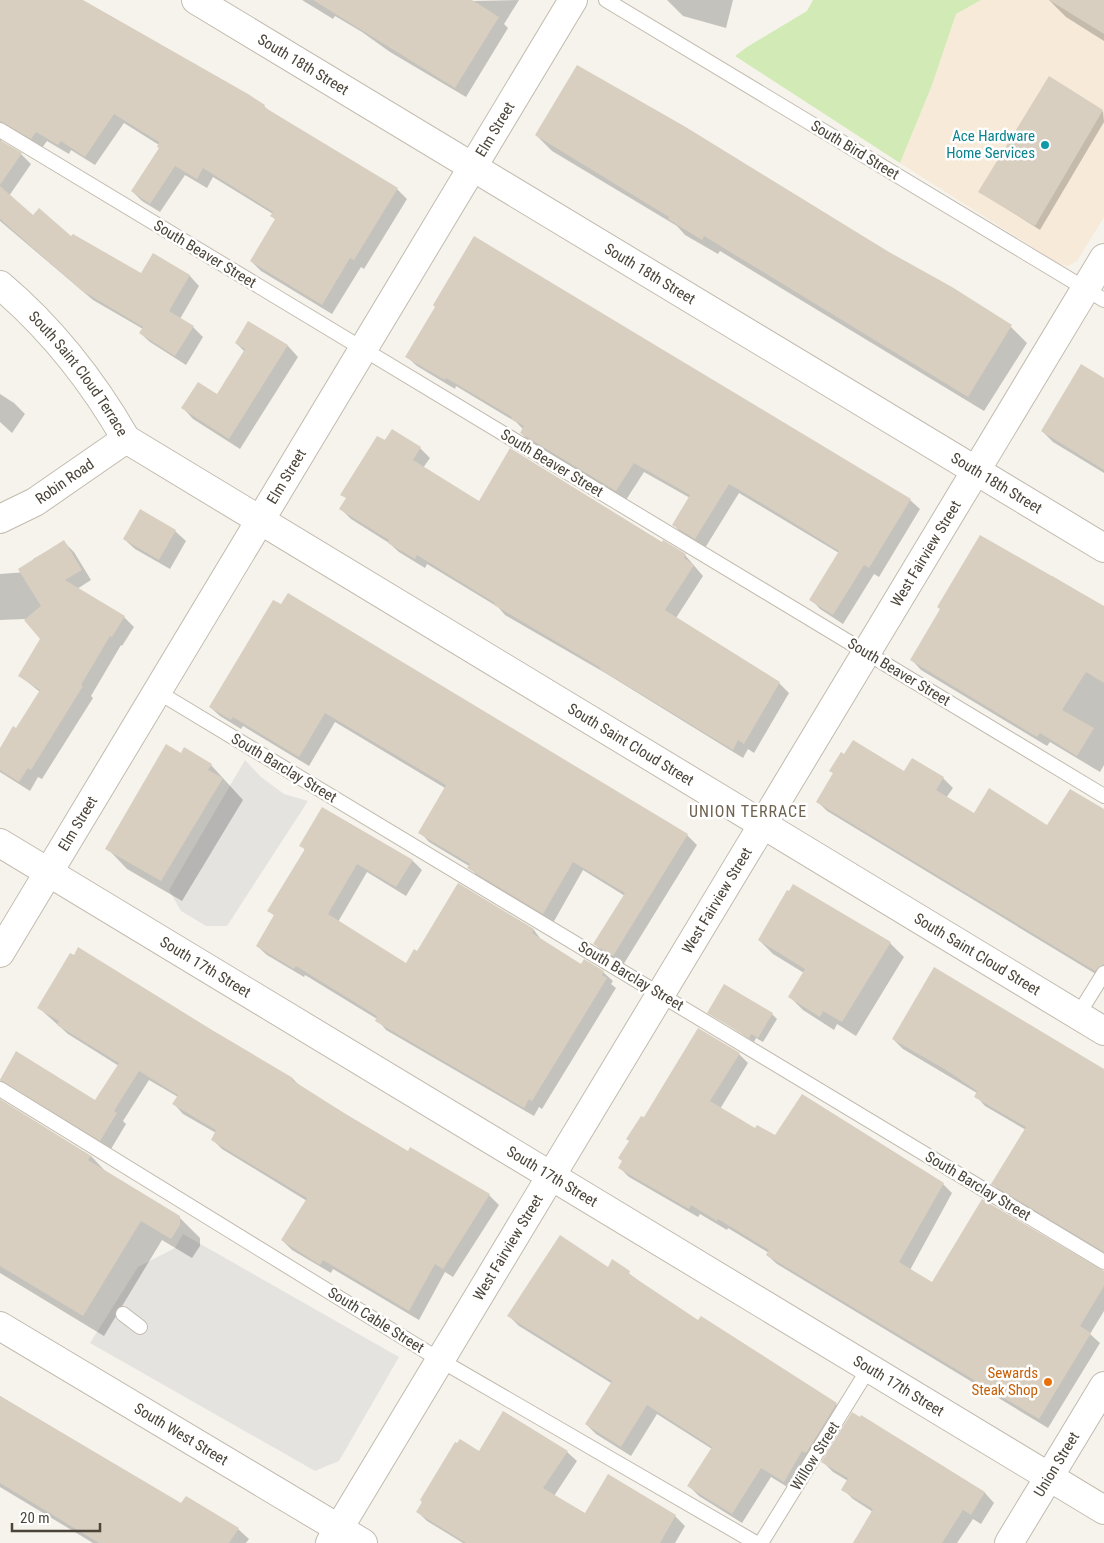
<svg xmlns="http://www.w3.org/2000/svg" width="1104" height="1543" font-family="'Roboto Condensed',sans-serif">
	<style>
		.commercial { fill: #f7ead8 }
		.green { fill: #d2eab5 }
		.parking { fill: #e5e3e0 }
		.shadow { fill: #0003 }
		.building { fill: #d8cfc1 }
		.lines { fill: none; stroke-linecap: round; stroke-linejoin: round }
		.service-casing { stroke: #c2bbae; stroke-width: 16 }
		.minor-casing { stroke: #c2bbae; stroke-width: 30 }
		.tertiary-casing { stroke: #c2bbae; stroke-width: 30 }
		.service { stroke: #fff; stroke-width: 14 }
		.minor { stroke: #fff; stroke-width: 28 }
		.tertiary { stroke: #fff; stroke-width: 28 }
		.culture-dot { fill: #0f9aa8; stroke: #fff; stroke-width: 2 }
		.food-dot { fill: #e8710a; stroke: #fff; stroke-width: 2 }
		.labels { text-anchor: middle; dominant-baseline: central; stroke-width: 5; stroke-linejoin: round; paint-order: stroke }
		.street-label { font-size: 15px; fill: #4b4439; stroke: #fff }
		.culture-label { font-size: 15px; fill: #0d838f; stroke: #fff; text-anchor: end }
		.food-label { font-size: 15px; fill: #c56008; stroke: #fff; text-anchor: end }
		.neighbourhood-label { font-size: 16px; letter-spacing: 1px; fill: #6e6250; stroke: #fff }
	</style>
	<rect width="100%" height="100%" fill="#f6f3ec"/>
	<!-- commercial -->
	<path class="commercial" d="M981,0h123v217l-27,44 -9,5 -9,-2 -159,-101 32,-78 24,-71z"/>
	<!-- green -->
	<path class="green" d="M813,0h168l-25,14 -24,71 -32,78 -165,-107 12,-9 60,-36z"/>
	<!-- parking -->
	<g class="parking">
		<path d="M245,760l16,17 23,17 24,7 -81,125h-21l-25,-15 -12,-21z"/>
		<path d="M183,1234l216,123 -60,104 -24,10 -225,-128 48,-76 37,-19z"/>
	</g>
	<!-- shadow -->
	<g class="shadow">
		<path d="M0,0h81l183,106 8,8 125,75 10,10 -43,70 -3,-2 -29,47 -71,-43 -10,-10 25,-41 -4,-4 1,-2 -60,-37 -6,11 -22,-13 -25,37 -18,-11 -10,-10 29,-42 -2,-4 -35,-22 -29,42 -24,-15 -2,4 -22,-13 -5,7 -37,-16 -4,10 20,12 10,10 -22,32 24,21 109,58 11,-21 37,22 9,10 -19,33 13,8 10,10 -17,28 -36,-23 -10,-9 3,-4 -50,-29 -93,-79z"/>
		<path d="M302,0l169,1 48,-1 -15,24 4,4 -42,69 -76,-45 -28,-20 -27,-16 -2,3z"/>
		<path d="M667,0h66l-7,28 -43,-12z"/>
		<path d="M1049,0h55v41l-38,-24z"/>
		<path d="M1103,111l1,11 -64,108 -60,-38z"/>
		<path d="M536,135l353,118 62,35 60,39 16,16 -43,68 -264,-160 -2,3 -33,-19 -8,-9 -125,-75z"/>
		<path d="M248,323l40,23 10,11 -58,92 -47,-30 -10,-11 34,-12 28,-44 -9,-9z"/>
		<path d="M407,357l503,143 10,9 -41,68 -5,-3 -31,50 -23,-15 -9,-10 28,-46 -100,-60 -34,55 -22,-13 -9,-10 16,-27 -46,-26 -18,28 -95,-57 -10,-10 2,-4 -7,-7 -60,-36 -1,3 -38,-23z"/>
		<path d="M1104,379v94l-51,-31 -11,-11z"/>
		<path d="M0,394l14,9 11,11 -13,19 -12,-11z"/>
		<path d="M392,431l28,17 10,10 -7,10 56,34 183,42 1,-2 22,13 18,21 -27,42 103,65 10,10 -35,60 -6,-4 -5,9 -136,-84 -102,-59 -7,-8 -71,-43 -2,4 -26,-16 -10,-9 -38,-24 -10,-10 6,-10 -5,-5z"/>
		<path d="M175,531l11,10 -16,28 -35,-20 -11,-10z"/>
		<path d="M64,542l10,10 17,28 -14,9 47,28 10,10 -12,19 -1,-1 -30,51 2,2 -51,81 -4,-2 -8,14 -30,-19v-22l17,-20 23,-38 -20,-16 22,-38 -17,-19 -25,1v-46l39,-3 -6,-12z"/>
		<path d="M1052,576l52,31v158l-4,7 -50,-30 -3,4 -126,-76 -9,-10z"/>
		<path d="M274,601l413,234 10,10 -74,120 -18,-11 -10,-10 30,-48 -42,-26 -30,53 -75,-46 -9,-11 -40,-24 -9,-10 25,-44 -110,-66 -26,44 -66,-40 -2,3 -21,-13 -10,-9z"/>
		<path d="M182,755l29,10 32,35 -61,101 -55,-32 -20,-21z"/>
		<path d="M913,759l30,19 10,10 -7,10 28,17 73,12 57,-16v168l-277,-168 -10,-10 17,-27 -3,-3 74,1z"/>
		<path d="M301,845l112,16 9,9 -16,26 -39,-24 -29,50 68,43 11,-13 41,-67 76,45 8,11 39,24 22,7 10,9 -2,3 5,4 -74,121 -3,-2 -5,9 -148,-86 -9,-11 -72,-44 -1,2 -37,-22 -10,-9 18,-30 -6,-5 36,-61z"/>
		<path d="M759,940l131,3 14,14 -48,79 -19,-12 -3,6 -31,-20 -14,-14 15,-23 -31,-19z"/>
		<path d="M39,1008l172,24 82,47 9,9 106,64 81,43 10,10 -46,72 -8,-5 -26,48 -86,-51 -2,4 -39,-23 -10,-10 25,-39 -85,-52 -10,-10 4,-6 -33,-19 -9,-10 4,-7 -29,-17 -26,41 3,3 -15,25 -101,-59 -10,-10 16,-27 80,49 23,-36 -51,-32z"/>
		<path d="M709,1012l63,2 5,5 -14,23 -7,-4 -2,4z"/>
		<path d="M893,1039l211,31v186l-101,-62 -10,-10 33,-54 -41,-24 -9,-10 1,-3 -74,-44z"/>
		<path d="M739,1054l9,9 -28,46 35,21 188,54 9,9 -42,77 22,13 172,-11v39l-14,23 10,9 -52,85 -271,-164 -10,-9 2,-2 -41,-25 -1,2 -27,-16 -2,3 -69,-40 -9,-9 24,-49z"/>
		<path d="M0,1101l91,55 17,18 71,43 21,21v8l-8,12 -30,-18 -58,96 -104,-63z"/>
		<path d="M613,1261l27,21 59,40 137,82 10,10 -52,77 -23,-14 -29,46 -43,-27 -10,-10 23,-37 -55,-35 -26,42 -35,-22 -10,-10 25,-41 -92,-57 -10,-10 99,-47z"/>
		<path d="M0,1396l182,109 56,24 11,10 -3,4h-153l-93,-56z"/>
		<path d="M862,1417l123,76 9,10 -13,21 -8,-5 -16,24h-104l20,-31 -20,-13 -10,-10 5,-8 -15,-9 -10,-10z"/>
		<path d="M480,1452h87l10,9 -23,35 31,19 90,1 10,10 -10,17h-212l-36,-22 -9,-9z"/>
	</g>
	<!-- building -->
	<g class="building">
		<path d="M0,0h83l165,94 17,11 -1,2 134,81 -44,72 -4,-2 -28,47 -72,-44 25,-42 -5,-3 3,-4 -70,-44 -6,11 -22,-13 -25,38 -19,-13 28,-43 -2,-1 2,-5 -45,-28 -29,43 -24,-16 -3,4 -22,-13 -5,7 -31,-18z"/>
		<path d="M313,0h159l27,17 -44,71z"/>
		<path d="M1049,0h55v34z"/>
		<path d="M577,65l107,61 205,126 63,35 60,38 -44,72 -264,-161 -2,4 -18,-11 -16,-10 1,-2 -134,-82z"/>
		<path d="M1049,76l54,34 -68,116 -57,-34z"/>
		<path d="M0,140l22,13 -22,32z"/>
		<path d="M0,186l33,29 6,-7 32,28 2,-2 68,39 12,-20 37,22 -21,36 25,15 -19,30 -36,-23 4,-6 -62,-37 -81,-71z"/>
		<path d="M474,236l437,263 -42,69 -5,-3 -31,50 -24,-15 30,-49 -68,-42 -42,-25 -34,55 -23,-14 18,-30 -56,-32 -18,28 -96,-58 4,-7 -13,-7 1,-2 -66,-39 -1,2 -40,-23 30,-50 -2,-2z"/>
		<path d="M248,321l40,24 -59,94 -48,-31 17,-26 19,12 28,-45 -10,-6z"/>
		<path d="M1081,364l23,14v92l-63,-39z"/>
		<path d="M392,429l29,18 -8,13 66,41 31,-53 152,94 1,-2 23,14 -2,4 10,7 -29,45 115,72 -36,62 -6,-4 -5,10 -133,-81 1,-1 -107,-63 1,-2 -78,-48 -2,4 -27,-16 1,-3 -50,-31 7,-11 -6,-3 37,-59 8,4z"/>
		<path d="M140,509l36,21 -17,30 -36,-21z"/>
		<path d="M980,535l124,71v77l-18,-11 -24,38 32,18 -17,28 -37,-23 -3,4 -127,-77 30,-51 -3,-2z"/>
		<path d="M64,540l18,30 -17,10 60,36 -13,21 -2,-1 -29,49 2,1 -52,84 -3,-2 -9,14 -19,-12v-22l13,-22 3,2 24,-38 -22,-14 22,-37 -16,-19 17,-14 -23,-37z"/>
		<path d="M288,593l400,241 -75,122 -20,-12 32,-51 -52,-31 -30,52 -76,-46 3,-4 -52,-31 28,-48 -121,-72 -26,44 -66,-40 -2,3 -22,-13 64,-107 8,4z"/>
		<path d="M853,740l51,31 8,-13 32,19 -8,13 38,23 15,-25 58,37 23,-36 34,20v155l-9,7 -279,-169 17,-29 -4,-2 12,-19 3,2z"/>
		<path d="M166,744l15,9 3,-6 28,17 -4,6 15,8 -62,103 -56,-32z"/>
		<path d="M322,807l91,53 -17,27 -39,-23 -29,50 78,49 8,-14 3,2 41,-68 76,46 -2,4 49,31 3,-5 20,12 -2,4 5,3 -75,123 -3,-2 -5,9 -149,-87 2,-5 -81,-50 -2,3 -38,-23 18,-31 -7,-4 38,-62 -6,-3z"/>
		<path d="M793,884l98,58 -49,80 -19,-11 -3,6 -32,-20 17,-28 -47,-29 29,-50 2,1z"/>
		<path d="M78,947l134,83 81,48 -1,2 52,33 64,38 2,-4 80,47 -47,75 -8,-5 -26,47 -86,-51 -3,5 -39,-25 26,-42 -96,-58 5,-10 -44,-26 6,-9 -39,-24 -25,40 3,2 -17,28 -100,-61 16,-29 79,49 24,-37 -62,-38 2,-4 -22,-13 33,-55 4,2z"/>
		<path d="M934,967l170,102v183l-113,-68 35,-57 -52,-30 3,-6 -31,-21 -54,-31z"/>
		<path d="M724,984l49,29 -15,25 -7,-4 -2,4 -42,-25z"/>
		<path d="M698,1028l42,25 -30,48 45,27 2,-3 18,10 27,-41 142,89 -45,79 33,20 50,-83 122,72v15l-24,40 11,7 -52,86 -273,-164 3,-5 -51,-31 -1,2 -26,-16 -2,4 -71,-41 4,-7 -4,-3 11,-17 -3,-2 15,-23 3,1z"/>
		<path d="M0,1099l91,57 -3,4 92,56v9l-9,14 -30,-18 -58,95 -83,-50z"/>
		<path d="M560,1235l48,32 4,-8 18,12 -1,3 69,46 3,-4 136,87 -31,50 -4,-2 -18,31 -23,-14 -29,46 -45,-28 25,-39 -65,-42 -26,42 -36,-23 27,-43 -105,-65z"/>
		<path d="M0,1396l181,107 5,-7 53,32 -10,15h-130l-99,-60z"/>
		<path d="M503,1411l65,40 -25,37 42,25 23,-39 68,41 -16,28h-194l-50,-31 6,-10 -2,-2 35,-58 2,1 3,-4 19,12z"/>
		<path d="M852,1412l8,5 1,-2 124,77 -14,23 -8,-5 -21,33h-89l20,-34 -32,-19 7,-12 -27,-16z"/>
	</g>
	<g class="lines">
		<defs>
			<g id="service">
				<path d="M606,0l498,300"/>
				<path d="M0,130l1104,666"/>
				<path d="M158,692l946,570"/>
				<path d="M1078,1015l26,-42"/>
				<path d="M0,1089l440,271 316,183"/>
				<path d="M123,1314l17,13"/>
				<path d="M761,1543l108,-175"/>
			</g>
			<g id="minor">
				<path id="s1" d="M196,0l908,548"/>
				<path id="s2" d="M0,285c52,44 92,95 126,154l978,592"/>
				<path id="s3" d="M0,519l35,-17 91,-63"/>
				<path id="s4" d="M0,843l1104,667"/>
				<path id="s5" d="M0,953l573,-953"/>
				<path id="s6" d="M0,1326l363,217"/>
				<path id="s7" d="M330,1543l774,-1285"/>
			</g>
			<g id="tertiary">
				<path id="s8" d="M1009,1543l95,-157"/>
			</g>
		</defs>
		<!-- service casing -->
		<use href="#service" class="service-casing"/>
		<!-- minor casing -->
		<use href="#minor" class="minor-casing"/>
		<!-- tertiary casing -->
		<use href="#tertiary" class="tertiary-casing"/>
		<!-- service -->
		<use href="#service" class="service"/>
		<!-- minor -->
		<use href="#minor" class="minor"/>
		<!-- tertiary -->
		<use href="#tertiary" class="tertiary"/>
	</g>
	<!-- markers -->
	<circle class="culture-dot" cx="1045" cy="145" r="5"/>
	<circle class="food-dot" cx="1048" cy="1382" r="5"/>
	<g class="labels">
		<!-- street labels -->
		<g class="street-label">
			<text stroke="none"><textPath href="#s1" startOffset="125">South 18th Street</textPath></text>
			<text stroke="none"><textPath href="#s5" startOffset="961">Elm Street</textPath></text>
			<text transform="translate(855 150) rotate(31)">South Bird Street</text>
			<text transform="translate(205 254) rotate(31)">South Beaver Street</text>
			<text stroke="none"><textPath href="#s1" startOffset="530">South 18th Street</textPath></text>
			<text stroke="none"><textPath href="#s2" startOffset="119">South Saint Cloud Terrace</textPath></text>
			<text transform="translate(552 463) rotate(31)">South Beaver Street</text>
			<text stroke="none"><textPath href="#s5" startOffset="556">Elm Street</textPath></text>
			<text stroke="none"><textPath href="#s3" startOffset="75">Robin Road</textPath></text>
			<text stroke="none"><textPath href="#s1" startOffset="935">South 18th Street</textPath></text>
			<text stroke="none"><textPath href="#s7" startOffset="1155">West Fairview Street</textPath></text>
			<text transform="translate(899 672) rotate(31)">South Beaver Street</text>
			<text stroke="none"><textPath href="#s2" startOffset="790">South Saint Cloud Street</textPath></text>
			<text transform="translate(284 768) rotate(31)">South Barclay Street</text>
			<text stroke="none"><textPath href="#s5" startOffset="151">Elm Street</textPath></text>
			<text stroke="none"><textPath href="#s7" startOffset="750">West Fairview Street</textPath></text>
			<text stroke="none"><textPath href="#s2" startOffset="1195">South Saint Cloud Street</textPath></text>
			<text stroke="none"><textPath href="#s4" startOffset="240">South 17th Street</textPath></text>
			<text transform="translate(631 976) rotate(31)">South Barclay Street</text>
			<text stroke="none"><textPath href="#s4" startOffset="645">South 17th Street</textPath></text>
			<text transform="translate(978 1186) rotate(31)">South Barclay Street</text>
			<text stroke="none"><textPath href="#s7" startOffset="345">West Fairview Street</textPath></text>
			<text transform="translate(376 1320) rotate(32)">South Cable Street</text>
			<text stroke="none"><textPath href="#s4" startOffset="1050">South 17th Street</textPath></text>
			<text stroke="none"><textPath href="#s6" startOffset="211">South West Street</textPath></text>
			<text transform="translate(815 1456) rotate(-58)">Willow Street</text>
			<text stroke="none"><textPath href="#s8" startOffset="92">Union Street</textPath></text>
		</g>
		<!-- culture labels -->
		<g class="culture-label">
			<text x="1035" y="136">Ace Hardware<tspan x="1035" dy="17">Home Services</tspan></text>
		</g>
		<!-- food labels -->
		<g class="food-label">
			<text x="1038" y="1373">Sewards<tspan x="1038" dy="17">Steak Shop</tspan></text>
		</g>
		<!-- neighbourhood labels -->
		<g class="neighbourhood-label">
			<text x="748" y="811">UNION TERRACE</text>
		</g>
	</g>
	<!-- scale -->
	<path d="M12 1523v8h88v-8" fill="none" stroke="#4b4439" stroke-width="2.5"/>
	<text x="20" y="1523" font-size="15" fill="#4b4439" stroke="#ffffff" stroke-width="4" paint-order="stroke">20 m</text>
</svg>
